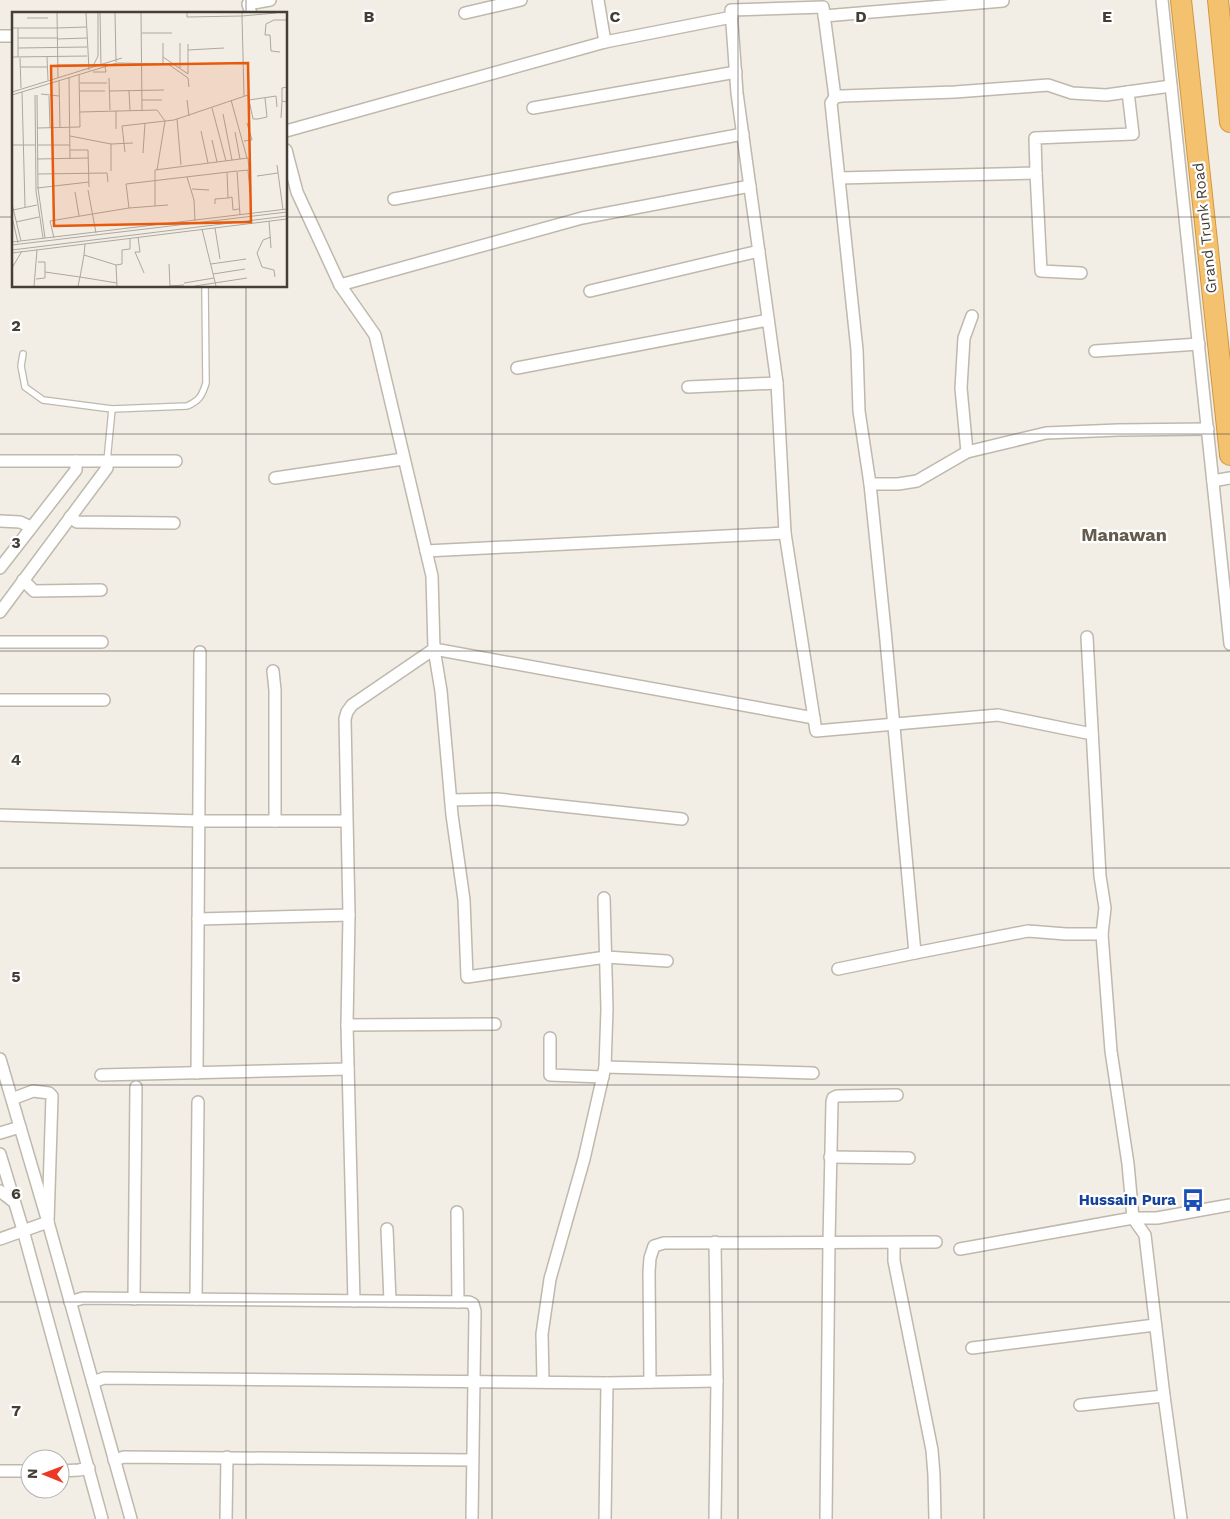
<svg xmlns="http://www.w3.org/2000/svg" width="1230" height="1519" font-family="'Work Sans',sans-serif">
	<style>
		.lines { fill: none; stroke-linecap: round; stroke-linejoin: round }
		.lane-casing { stroke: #bfb8ac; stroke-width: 8 }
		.street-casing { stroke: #bfb8ac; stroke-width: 14 }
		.highway-casing { stroke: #d2973f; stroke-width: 22 }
		.lane { stroke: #fff; stroke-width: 5.5 }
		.street { stroke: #fff; stroke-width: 11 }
		.highway { stroke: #f4c26e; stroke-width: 20 }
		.grid { fill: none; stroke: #443e36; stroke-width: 1; stroke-opacity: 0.55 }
		.labels { text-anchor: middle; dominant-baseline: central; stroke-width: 4.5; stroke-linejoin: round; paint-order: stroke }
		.street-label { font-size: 15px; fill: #443e36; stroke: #fff }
		.transit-label { font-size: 15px; font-weight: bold; fill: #164399; stroke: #fff; text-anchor: end }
		.quarter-label { font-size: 18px; font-weight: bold; fill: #665b4d; stroke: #fff }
		.inset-road { fill: none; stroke: #aca8a0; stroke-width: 1 }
		.view { fill: #e8590c; fill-opacity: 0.15; stroke: #e8590c; stroke-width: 2.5 }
		.inset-edge { fill: none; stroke: #443e36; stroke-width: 2.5 }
		.grid-label { font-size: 16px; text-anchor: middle; font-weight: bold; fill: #443e36; stroke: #fff; stroke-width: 4.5; stroke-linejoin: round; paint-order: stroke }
	</style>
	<rect width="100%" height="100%" fill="#f2eee6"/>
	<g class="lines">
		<defs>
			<g id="lane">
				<path d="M23,354l-2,12 4,21 18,13 69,9 -5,52"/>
				<path d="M112,409l75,-3c12,-5 15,-10 19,-23l-1,-97"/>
			</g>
			<g id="street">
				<path d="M598,0l7,42"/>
				<path d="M1162,0l68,644"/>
				<path d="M465,13l56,-13"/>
				<path d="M251,14l-3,-10 22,-4"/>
				<path d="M824,16l179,-15"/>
				<path d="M0,36h14"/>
				<path d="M835,97l-12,-90 -92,3 6,83 40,290 8,150 31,198 182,-16 94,19"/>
				<path d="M533,108l203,-36"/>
				<path d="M286,131l319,-89 127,-25"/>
				<path d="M286,150l11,42 43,93 35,50 57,241 2,73 7,42 11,124 12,85 3,77 139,-20 61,4"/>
				<path d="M1036,173l5,98 40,2"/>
				<path d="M839,178l197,-5 -1,-35 98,-4 -5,-42"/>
				<path d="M394,199l349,-65"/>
				<path d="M340,285l242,-67 168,-32"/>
				<path d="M590,291l169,-40"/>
				<path d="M1095,351l104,-7"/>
				<path d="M517,368l251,-48"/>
				<path d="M688,387l89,-4"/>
				<path d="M967,452l-6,-64 3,-50 8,-22"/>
				<path d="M0,461h76v9l-76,98"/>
				<path d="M76,461h31"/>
				<path d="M275,478l128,-19"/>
				<path d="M1213,481l17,-3"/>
				<path d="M870,484h28l19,-3 50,-29 79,-19 72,-3 90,-1"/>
				<path d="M70,517l7,5 97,1"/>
				<path d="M0,521l20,1 11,5"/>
				<path d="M426,551l359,-18"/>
				<path d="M23,580l11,11 67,-1"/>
				<path d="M0,612l107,-144v-7h69"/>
				<path d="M1087,637l13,239 5,32 -3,26h-36l-38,-3 -113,22 -30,-323 -15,-146 -11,-73 -2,-61 -26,-247 4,-6 7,-1 113,-4 93,-7 24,8 34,2 65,-9"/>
				<path d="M0,642h102"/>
				<path d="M273,671l2,19v131"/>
				<path d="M0,700h104"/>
				<path d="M451,800l46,-1 185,20"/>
				<path d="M0,815l199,6h147"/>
				<path d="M198,919l151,-4"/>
				<path d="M1102,934l9,117 17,113 5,54 12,17 19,161 17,123"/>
				<path d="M838,969l77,-16"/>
				<path d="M347,1025l148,-1"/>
				<path d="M550,1038v37l53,2"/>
				<path d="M0,1059l48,163 83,297"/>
				<path d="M605,1067l208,6"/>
				<path d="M197,1073l3,-421"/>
				<path d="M101,1075l247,-6"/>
				<path d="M0,1133l20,-6"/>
				<path d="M0,1154l23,76 79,289"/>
				<path d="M830,1157l79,1"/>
				<path d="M0,1191l14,11"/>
				<path d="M457,1212l1,90"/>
				<path d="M387,1229l3,72"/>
				<path d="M0,1239l48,-17 4,-126 -3,-3 -16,-2 -21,8"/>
				<path d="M894,1243v18l38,189 2,25 1,44"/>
				<path d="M960,1249l173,-31h24l73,-13"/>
				<path d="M134,1299l2,-212"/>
				<path d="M196,1299l2,-197"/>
				<path d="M354,1301l-7,-276 2,-110 -4,-196 2,-7 5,-7 82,-56 380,69"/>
				<path d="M70,1302l13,-4 386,4 4,2 2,7 -3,208"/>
				<path d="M972,1348l183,-23"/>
				<path d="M543,1381l-1,-47 8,-55 34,-120 21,-92 2,-58 -3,-111"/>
				<path d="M93,1382l11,-4 503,5 110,-2"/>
				<path d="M650,1382l-1,-110 1,-14 4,-12 10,-3 272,-1"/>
				<path d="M1080,1405l84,-9"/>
				<path d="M114,1460l10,-3 348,3"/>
				<path d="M0,1471h30"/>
				<path d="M60,1471l19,-1 10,-2"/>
				<path d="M226,1519l1,-62"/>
				<path d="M605,1519l2,-136"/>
				<path d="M715,1519l2,-138 -2,-139"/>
				<path d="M826,1519l3,-277 3,-140 1,-4 4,-2 60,-1"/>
			</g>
			<g id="highway">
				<path d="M1181,0l49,455"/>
				<path d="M1218,0l12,122"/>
			</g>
		</defs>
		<!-- lane casing -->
		<use href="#lane" class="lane-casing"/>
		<!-- street casing -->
		<use href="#street" class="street-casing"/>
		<!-- highway casing -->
		<use href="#highway" class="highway-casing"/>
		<!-- lane -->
		<use href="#lane" class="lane"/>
		<!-- street -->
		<use href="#street" class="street"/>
		<!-- highway -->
		<use href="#highway" class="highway"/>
	</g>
	<!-- grid -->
	<path class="grid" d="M246,0v14M492,0v1519M738,0v1519M984,0v1519M0,217h14M286,217h944M246,286v1233M0,434h1230M0,651h1230M0,868h1230M0,1085h1230M0,1302h1230"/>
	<!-- icons -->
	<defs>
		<symbol id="bus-bare" viewBox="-9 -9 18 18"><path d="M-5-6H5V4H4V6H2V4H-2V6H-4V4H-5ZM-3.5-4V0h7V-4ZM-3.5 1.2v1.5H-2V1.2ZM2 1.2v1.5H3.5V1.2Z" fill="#1a4fb4" stroke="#fff" stroke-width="2.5" paint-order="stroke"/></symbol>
	</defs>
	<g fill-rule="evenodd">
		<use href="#bus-bare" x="1177" y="1184" width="32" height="32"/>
	</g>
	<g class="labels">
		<!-- street labels -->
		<g class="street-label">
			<text transform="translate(1205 228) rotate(-96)">Grand Trunk Road</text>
		</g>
		<!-- transit labels -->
		<g class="transit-label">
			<text x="1176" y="1200">Hussain Pura</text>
		</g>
		<!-- quarter labels -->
		<g class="quarter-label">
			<text x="1124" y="534">Manawan</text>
		</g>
	</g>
	<!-- overview -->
	<g transform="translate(12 12)">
		<rect width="275" height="275" fill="#f2eee6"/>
		<path class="inset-road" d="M45,1l1,65M74,1l3,57M88,1l1,53M103,1l1,49M129,1l1,97M175,1v4l55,-1 2,80M230,1v3l34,-3M15,6h21M0,16h45M45,16l29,-1M130,21h30M6,26h39M45,27l30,-1M151,31v21M6,36l69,-1M176,38l36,-2M268,40l-9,-1 -1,-16h-5l1,-11 8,-4h13M0,45l75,-1M6,45v-29M35,45l1,23M151,45l25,17v-30M8,46l1,30M45,53h30M81,54l5,-10v-43M9,55h26M168,56v-25M81,60h13l-1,-5M57,66l1,81M97,66l1,32M47,69l1,46M68,71h27M275,75l-5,1v13l5,1M68,79h25M97,79l55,-1M117,79l1,19M0,80l110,-34M10,80l3,115M29,82l18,2M0,83l105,-32 51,1 20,14 1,9M23,83l1,96 7,47M25,83l1,93 7,50M37,84l1,32M130,88h20M175,88l2,16M219,88l16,58M237,88l4,19h5l9,-2 -2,-19M200,96l14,53M104,99v18M68,100l77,-2 8,11 -8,49M211,102l9,46M269,106l1,-17M165,107l4,46M25,116l43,-1 -1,-52M189,119l7,32M223,120l5,27M58,124l41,8 22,-1M200,128l5,22M232,129l8,-1 -5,-17M0,133h23M25,133h33M58,138h18l1,37M113,140l-3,-26 52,-6 74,-25 1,5 27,-4 1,11M131,141l2,-30M25,147l51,-1M265,153l6,45M236,158l2,23M99,159v-27M215,160l1,26 4,-1 1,13 6,-1M26,162l69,-1 1,9M245,164l21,-3M175,165l7,23 1,21M25,176l52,-6M180,177l17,1M76,178l8,43M63,180l4,24M0,192l9,37M203,192v-5l13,-1M156,193l-39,3 -3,-24 111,-13 3,44M143,194v-36l93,-12 1,12 -11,1M1,198l24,-5M0,205l6,26M257,209l2,27M4,210l23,-5M203,216l5,31M190,217l14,57M126,225l2,15h-5l9,21M259,225l-8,3 -6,13 5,14 12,3 1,7M42,226l-4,-17 79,-13M0,230l275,-33M73,232l-1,11 32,10 1,21M0,233l275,-33M0,238l275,-34M0,241l275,-34M72,243l-4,22 37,6M157,252l1,22M199,252l35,-5M104,253l6,-1v-14l8,-1v-10M0,256l10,-17M33,260l35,5 -2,9M201,262l32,-5M24,267l9,-1v-16h-7M172,271l30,-5M22,274l3,-36M157,274l15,-1M183,274l52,-8"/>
		<path class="view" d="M236,51l3,159 -197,4 -3,-160z"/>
		<rect width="275" height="275" class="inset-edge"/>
	</g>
	<g class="grid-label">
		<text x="369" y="22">B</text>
		<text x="615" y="22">C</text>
		<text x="861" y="22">D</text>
		<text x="1107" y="22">E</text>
		<text x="16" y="331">2</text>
		<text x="16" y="548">3</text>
		<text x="16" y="765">4</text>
		<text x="16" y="982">5</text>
		<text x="16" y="1199">6</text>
		<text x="16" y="1416">7</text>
	</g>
	<!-- north arrow -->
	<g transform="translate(45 1474) rotate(271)"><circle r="24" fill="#ffffff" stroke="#b4b2af"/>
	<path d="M0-4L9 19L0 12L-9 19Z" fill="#eb3a23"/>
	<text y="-8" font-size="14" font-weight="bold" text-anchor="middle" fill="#443e36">N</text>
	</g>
</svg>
